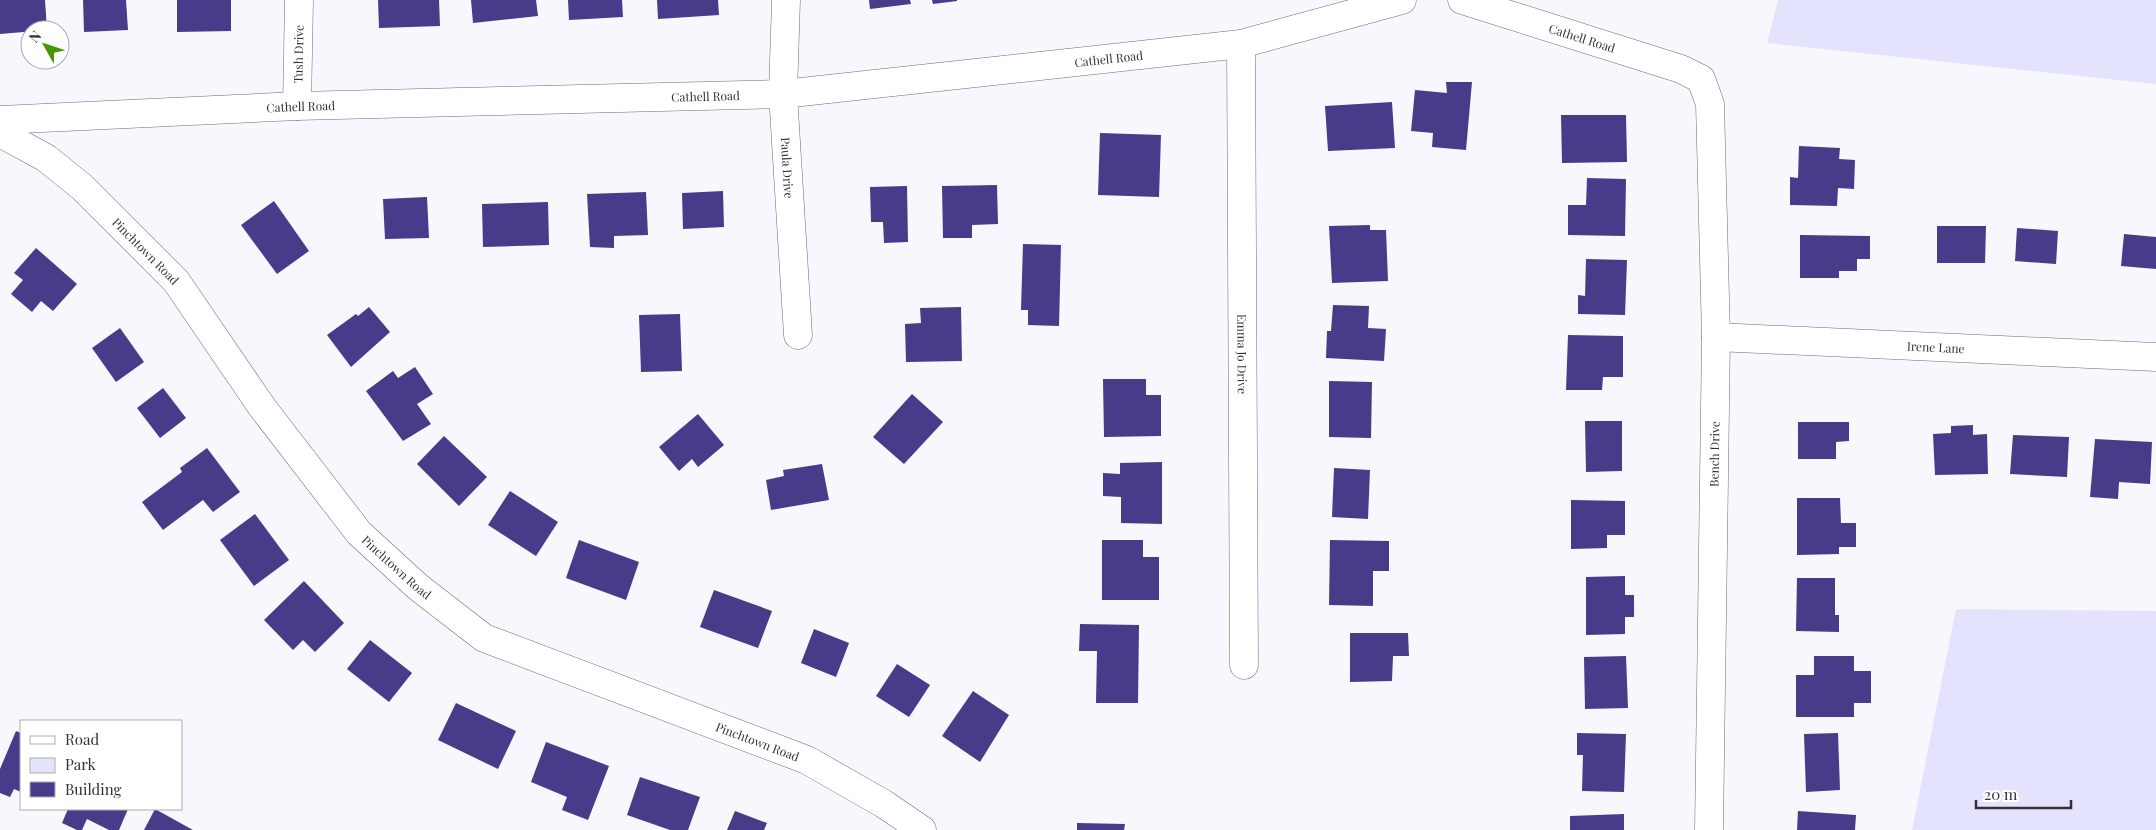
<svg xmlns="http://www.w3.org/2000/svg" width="2156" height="830" font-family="'Playfair Display',serif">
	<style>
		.green { fill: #e4e3fe }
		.building { fill: #473b8a }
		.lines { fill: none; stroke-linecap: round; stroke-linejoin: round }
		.minor-casing { stroke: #6b6b75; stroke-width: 29 }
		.minor { stroke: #fff; stroke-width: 28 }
		.labels { text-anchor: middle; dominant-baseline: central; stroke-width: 5; stroke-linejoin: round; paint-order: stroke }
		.street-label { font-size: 12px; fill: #313135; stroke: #fff }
	</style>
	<rect width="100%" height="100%" fill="#f7f7fe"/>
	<!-- green -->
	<g class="green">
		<path d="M1778,0h378v84l-389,-41z"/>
		<path d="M1956,609l200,2v219h-244z"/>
	</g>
	<!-- building -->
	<g class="building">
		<path d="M0,0h45l2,30 -47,4z"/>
		<path d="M83,0h43l2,30 -44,2z"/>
		<path d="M177,0h54v31l-54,1z"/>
		<path d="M378,0h61l1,26 -61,2z"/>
		<path d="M471,0h65l2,16 -65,7z"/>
		<path d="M568,0h54l1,17 -54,3z"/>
		<path d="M657,0h61l1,15 -61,4z"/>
		<path d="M869,0h41l1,4 -41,5z"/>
		<path d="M932,0h25v1l-24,3z"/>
		<path d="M1446,82h26l-6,68 -34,-3 1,-14 -22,-2 4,-41 32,3z"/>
		<path d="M1392,102l3,46 -67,3 -3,-45z"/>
		<path d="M1561,115h65l1,47 -65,1z"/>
		<path d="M1100,133l61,2 -2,62 -61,-2z"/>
		<path d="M1799,146l41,2 -1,11 16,1 -1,29 -16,-1 -1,18 -47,-1v-28l8,1z"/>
		<path d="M1587,178l39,1 -1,57 -57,-1v-30h18z"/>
		<path d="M997,185l1,39 -26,1v13h-29l-1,-52z"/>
		<path d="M907,186l1,56 -24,1 -1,-21h-12l-1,-35z"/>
		<path d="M723,191l1,36 -41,2 -1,-36z"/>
		<path d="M646,192l2,43 -34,1v12l-24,-1 -3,-53z"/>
		<path d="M427,197l2,41 -44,1 -2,-40z"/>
		<path d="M274,201l35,50 -32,23 -36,-49z"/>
		<path d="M548,202l1,43 -66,2 -1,-43z"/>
		<path d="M1370,225v5h16l2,51 -56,2 -3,-57z"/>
		<path d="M1937,226h49l-1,37h-48z"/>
		<path d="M2017,228l41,3 -2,33 -41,-3z"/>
		<path d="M2124,234l32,3v32l-35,-3z"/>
		<path d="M1800,235l70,1v23h-13v12h-18v7h-39z"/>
		<path d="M1023,244l38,1 -2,81 -31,-1v-15h-7z"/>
		<path d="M36,248l41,36 -24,27 -12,-10 -9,11 -21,-18 12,-14 -9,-7z"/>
		<path d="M1586,259l41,1 -2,55 -47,-1v-19l7,1z"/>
		<path d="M1333,305l36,1 -1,22 18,1 -2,32 -58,-3 1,-27h4z"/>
		<path d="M369,307l21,25 -39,35 -24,-32 29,-21 2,2z"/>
		<path d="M961,307l1,54 -56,1 -1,-38 16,-1 -1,-15z"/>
		<path d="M680,314l2,57 -41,1 -2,-57z"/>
		<path d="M120,328l24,34 -28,20 -24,-34z"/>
		<path d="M1568,335l55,1v41h-20l-1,13h-36z"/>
		<path d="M415,367l18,27 -16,10 14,20 -28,17 -37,-50 27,-20 5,7z"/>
		<path d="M1103,379h43v16h15v41l-57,1z"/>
		<path d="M1329,381l43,1 -1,56 -42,-1z"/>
		<path d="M163,388l23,30 -26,20 -23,-30z"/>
		<path d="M912,394l31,28 -39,42 -31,-27z"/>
		<path d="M698,414l26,31 -26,22 -6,-8 -13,12 -20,-24z"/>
		<path d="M1585,421h37v50l-36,1z"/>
		<path d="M1798,422h51v19l-13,1v17h-38z"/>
		<path d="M1973,425v10l14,-1 1,40 -53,1 -2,-41 18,-1v-7z"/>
		<path d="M2013,435l56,2 -2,40 -57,-3z"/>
		<path d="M444,436l43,41 -28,29 -42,-42z"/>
		<path d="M2095,439l57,3 -2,42 -31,-2 -1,17 -28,-2z"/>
		<path d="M207,448l33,44 -27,20 -10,-12 -40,30 -21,-28 40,-30 -2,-4z"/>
		<path d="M1162,462v62l-41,-1v-26l-18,-1v-23l17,1v-11z"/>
		<path d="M822,464l7,36 -58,10 -5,-30 18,-4 -1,-6z"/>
		<path d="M1334,468l36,2 -2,49 -36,-2z"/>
		<path d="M510,491l48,31 -22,34 -48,-31z"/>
		<path d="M1797,498h43l1,25h15v24h-17v7l-42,1z"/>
		<path d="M1571,500l54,1v34h-18v13l-36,1z"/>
		<path d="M255,514l34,46 -35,26 -34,-46z"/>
		<path d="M579,540l60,22 -13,38 -60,-22z"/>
		<path d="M1102,540h41v17h16v43h-57z"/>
		<path d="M1330,540l59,1v30h-16v35l-44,-1z"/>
		<path d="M1625,576v19h9v22h-9v17l-39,1v-58z"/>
		<path d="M1797,578h38v37h4v17l-43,-1z"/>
		<path d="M304,581l40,42 -29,29 -12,-12 -10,10 -29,-30z"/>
		<path d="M714,590l58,21 -14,37 -58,-21z"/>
		<path d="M1080,624l59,1 -1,78h-42l1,-52h-18z"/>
		<path d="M814,629l35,14 -13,34 -35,-14z"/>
		<path d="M1350,633h58l1,23h-16l-1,25 -42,1z"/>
		<path d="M370,640l42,33 -23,29 -42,-33z"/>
		<path d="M1626,656l2,52 -43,1 -1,-52z"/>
		<path d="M1814,656h40v15h17v32h-17v14h-58v-42h18z"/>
		<path d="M897,664l33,21 -21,32 -33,-21z"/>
		<path d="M973,691l36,24 -29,47 -38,-26z"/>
		<path d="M456,703l60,28 -18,38 -60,-29z"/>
		<path d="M16,731l5,2v59l-7,-3 -4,8 -10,-4v-24z"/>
		<path d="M1577,733l49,1 -2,58 -42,-1 1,-36h-6z"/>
		<path d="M1838,733l2,57 -34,2 -2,-58z"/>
		<path d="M546,742l63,24 -21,54 -26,-10 5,-13 -36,-15z"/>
		<path d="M640,777l60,20 -12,33h-18l-43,-15z"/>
		<path d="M68,809h60l-9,21h-10l-22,-11 -5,11h-5l-15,-7z"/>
		<path d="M155,809l38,21h-49z"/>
		<path d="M735,811l32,12 -3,7h-37z"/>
		<path d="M1798,811l58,4 -1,15h-58z"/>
		<path d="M1624,814v16h-54v-14z"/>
		<path d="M1077,823l48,1 -1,6h-47z"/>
	</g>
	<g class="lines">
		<defs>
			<g id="minor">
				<path id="s1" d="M786,0l-3,94 15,241"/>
				<path id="s2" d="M1462,0l219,69 20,10 9,25 6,233 -7,493"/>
				<path id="s3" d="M1241,44l3,621"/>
				<path id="s4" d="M297,106l2,-106"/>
				<path id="s5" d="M0,120l297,-14 486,-12 458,-50 161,-44"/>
				<path id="s6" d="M0,133l46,25 36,29 94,94 86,126 97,126 59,54 66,51 323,122 77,44 38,26"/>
				<path id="s7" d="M1716,337l440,20"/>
			</g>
		</defs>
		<!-- minor casing -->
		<use href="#minor" class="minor-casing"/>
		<!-- minor -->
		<use href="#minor" class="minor"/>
	</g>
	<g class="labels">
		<!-- street labels -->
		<g class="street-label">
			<text stroke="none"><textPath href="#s2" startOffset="126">Cathell Road</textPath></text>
			<text stroke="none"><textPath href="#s4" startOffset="52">Tush Drive</textPath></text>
			<text stroke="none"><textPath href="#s5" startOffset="1111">Cathell Road</textPath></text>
			<text stroke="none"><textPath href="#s5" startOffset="706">Cathell Road</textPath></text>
			<text stroke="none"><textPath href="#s5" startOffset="301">Cathell Road</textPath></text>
			<text stroke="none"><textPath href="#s1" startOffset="168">Paula Drive</textPath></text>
			<text stroke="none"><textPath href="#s6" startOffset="189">Pinchtown Road</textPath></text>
			<text stroke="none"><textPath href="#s7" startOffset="220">Irene Lane</textPath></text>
			<text stroke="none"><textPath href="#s3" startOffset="310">Emma Jo Drive</textPath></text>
			<text transform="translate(1714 454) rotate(-89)">Bench Drive</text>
			<text stroke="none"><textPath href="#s6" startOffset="594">Pinchtown Road</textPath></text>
			<text stroke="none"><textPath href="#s6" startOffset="999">Pinchtown Road</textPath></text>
		</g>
	</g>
	<!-- legend -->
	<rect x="20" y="720" width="162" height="90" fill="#ffffff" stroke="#adadae"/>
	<rect x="30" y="736" width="25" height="8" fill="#ffffff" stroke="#adadae"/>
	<text x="65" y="745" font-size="15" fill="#313135">Road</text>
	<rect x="30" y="758" width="25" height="15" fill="#e4e3fe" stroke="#adadae"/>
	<text x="65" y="770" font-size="15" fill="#313135">Park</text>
	<rect x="30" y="782" width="25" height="15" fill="#473b8a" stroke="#adadae"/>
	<text x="65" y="795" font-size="15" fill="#313135">Building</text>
	<!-- north arrow -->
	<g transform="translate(45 45) rotate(310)"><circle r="24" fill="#ffffff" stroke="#adadae"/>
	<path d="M0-4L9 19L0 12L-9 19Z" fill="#469600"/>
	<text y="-8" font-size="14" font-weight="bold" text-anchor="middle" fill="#313135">N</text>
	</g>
	<!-- scale -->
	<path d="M1976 800v8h95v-8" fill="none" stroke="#313135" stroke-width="2.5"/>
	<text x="1984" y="800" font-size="15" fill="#313135" stroke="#ffffff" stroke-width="4" paint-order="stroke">20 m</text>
</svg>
